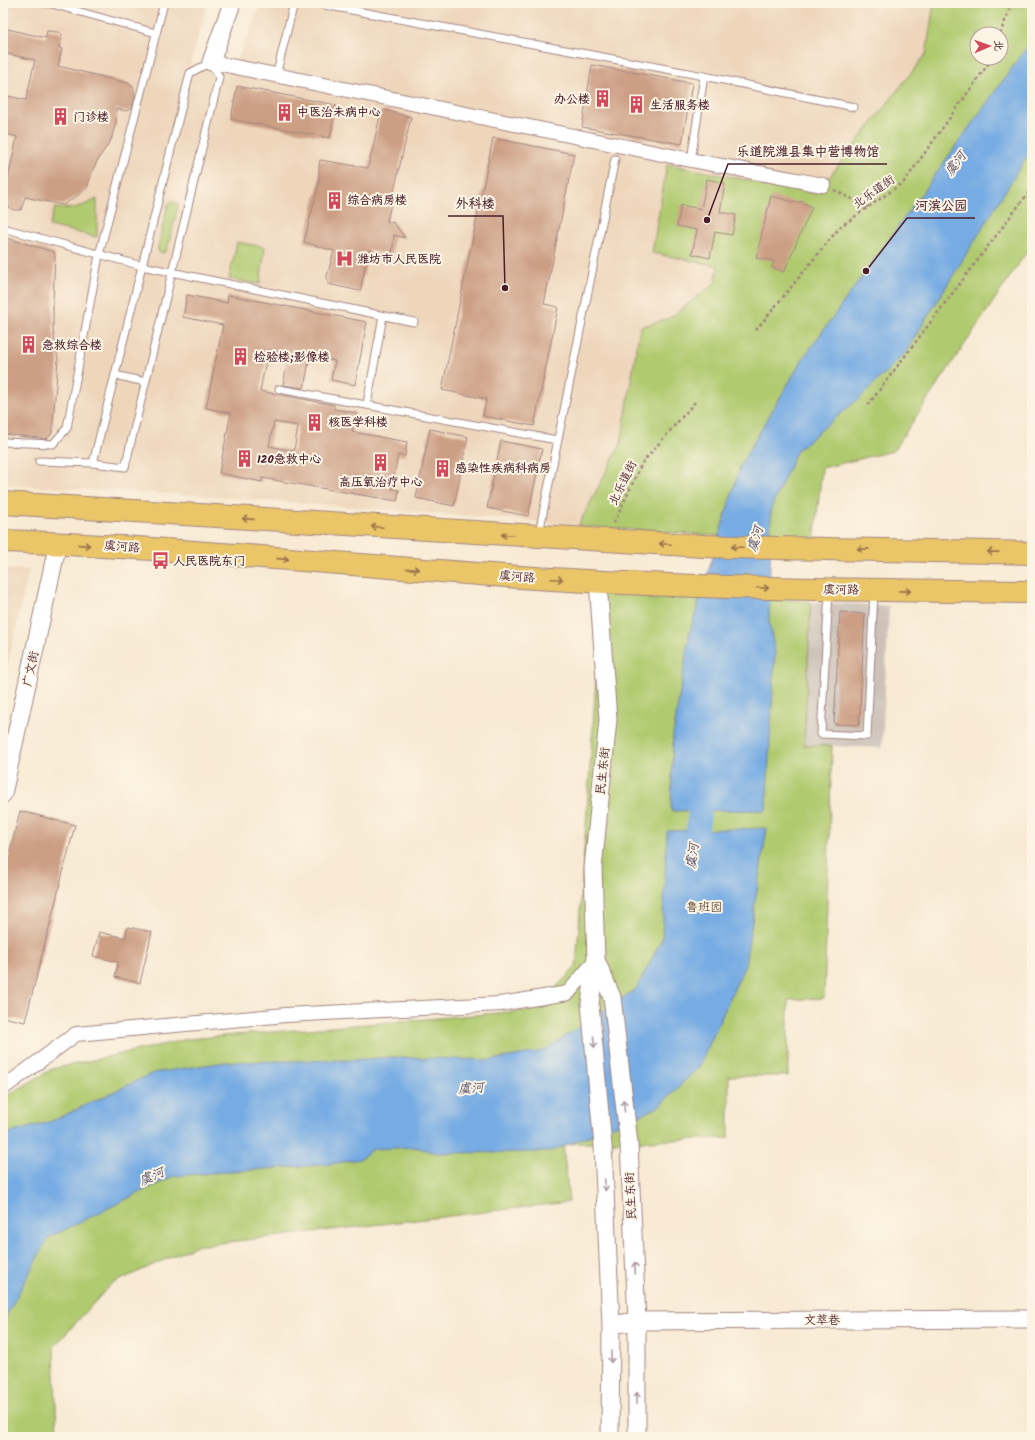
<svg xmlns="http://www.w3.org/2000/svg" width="1035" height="1440" font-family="Kalam,'LXGW WenKai TC',sans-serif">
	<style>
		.built { fill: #eed6bb }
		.industrial { fill: #ccc2b9 }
		.green { fill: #b0ca70; stroke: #7d744e; fill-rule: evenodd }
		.water { fill: #76abe3; stroke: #606587 }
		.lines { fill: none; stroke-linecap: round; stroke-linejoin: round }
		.river { stroke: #76abe3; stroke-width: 23 }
		.building { fill: #cc9f84; fill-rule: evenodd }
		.service-casing { stroke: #a18480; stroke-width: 9 }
		.minor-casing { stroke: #a18480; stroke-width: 16 }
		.tertiary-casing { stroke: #a18480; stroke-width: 19 }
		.primary-casing { stroke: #a18480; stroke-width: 24 }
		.path { stroke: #a18480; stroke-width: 2.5; stroke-dasharray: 3 3; stroke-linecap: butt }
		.service { stroke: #fff; stroke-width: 7 }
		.minor { stroke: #fff; stroke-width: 14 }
		.tertiary { stroke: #fff; stroke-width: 17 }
		.primary { stroke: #eac669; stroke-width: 22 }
		.oneway { stroke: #9a724a }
		.oneway2 { stroke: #ae9aa0 }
		.labels { text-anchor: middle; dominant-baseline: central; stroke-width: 4; stroke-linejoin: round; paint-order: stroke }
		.poi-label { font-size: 12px; font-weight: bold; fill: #4a1f2b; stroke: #fcf5e5; text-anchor: start }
		.street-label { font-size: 12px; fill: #4a1f2b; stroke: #fcf5e5 }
		.park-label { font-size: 12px; fill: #695240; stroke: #fcf5e5 }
		.water-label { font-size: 13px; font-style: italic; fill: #59506b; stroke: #fcf5e5 }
		.leader { fill: none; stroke: #4a1f2b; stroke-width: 1.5 }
		.callout-dot { fill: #4a1f2b; stroke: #fcf5e5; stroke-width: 1.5 }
		.callout-label { font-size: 13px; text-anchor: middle; font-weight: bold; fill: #4a1f2b; stroke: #fcf5e5; stroke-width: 4; stroke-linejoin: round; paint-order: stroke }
	</style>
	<rect width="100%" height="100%" fill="#fcf5e5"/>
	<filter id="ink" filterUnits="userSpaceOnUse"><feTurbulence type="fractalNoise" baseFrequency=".025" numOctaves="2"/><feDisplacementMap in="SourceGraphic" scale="8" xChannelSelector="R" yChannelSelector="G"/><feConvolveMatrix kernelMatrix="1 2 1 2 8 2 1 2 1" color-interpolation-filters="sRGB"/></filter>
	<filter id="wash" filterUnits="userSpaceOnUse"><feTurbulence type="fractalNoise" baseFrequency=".012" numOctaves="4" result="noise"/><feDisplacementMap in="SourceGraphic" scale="16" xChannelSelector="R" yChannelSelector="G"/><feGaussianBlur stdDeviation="0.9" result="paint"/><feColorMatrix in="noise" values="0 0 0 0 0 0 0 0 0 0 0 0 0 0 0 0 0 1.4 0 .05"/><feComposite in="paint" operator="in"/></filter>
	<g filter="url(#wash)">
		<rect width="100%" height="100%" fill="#f8ead4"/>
		<!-- built -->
		<g class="built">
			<path d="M3,3h205l-18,62 42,9 29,-71h673l-8,51 -110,140 -149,-30 51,102 -3,17 -45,35 -30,10 -19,115 -43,83 -57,-6 -328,-25 -190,-10z"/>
			<path d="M3,569l26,1 -24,106 -2,-1z"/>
		</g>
		<!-- industrial -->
		<path class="industrial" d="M811,602l78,4 -7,142 -78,-3z"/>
		<!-- green -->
		<g class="green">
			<path d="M934,3h98v241l-139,207 -71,17 -8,75 -236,-17 43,-83 19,-116 30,-9 45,-35 3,-17 -66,-13 15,-89 149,30 110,-140zM977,34h24v24h-24z"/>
			<path d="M97,199v38l-48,-11 6,-18c20,1 24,0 42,-9z"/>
			<path d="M172,201l6,3 -1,6 -9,36 -2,5 -4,2 -4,-2v-5l10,-42z"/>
			<path d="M237,242l28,5 -5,37 -31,-5z"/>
			<path d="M603,581l208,21 -7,143 28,1 -8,252 -36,2v76h-59v62l-166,6 6,58 -374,44 -84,38 -57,63 3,90h-54v-339l49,-29 136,-30 345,-29 43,-43z"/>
		</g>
		<!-- water -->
		<g class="water">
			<path d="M1032,40v108l-127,205 -44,44 -64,53 -26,58 -2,113 6,32 -9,157 -95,1 2,-76 17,-104 51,-167 61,-104z"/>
			<path d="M767,828l-22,137 -46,102 -42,41 -108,44 -113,1 -21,-6 -42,2 -13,10 -30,5 -157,12 -125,62 -45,84v-187l49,-14 101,-48 73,-11 125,-2 40,-3 100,3 52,-9 93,-62 26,-50 5,-108z"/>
		</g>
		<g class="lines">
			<!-- river -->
			<path class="river" d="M693,861l11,-82"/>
		</g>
		<g id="blocks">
			<!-- building -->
			<g class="building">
				<path d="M3,28l43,10 1,-7 11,1 4,3 -3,13 3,1 -4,17 70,17 6,5v5l1,1 -3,14 -4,3 -12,-2v13l-5,18 -11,16 -7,13 -6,19 -10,8 -14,9 -38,-8 -4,13h-6l-4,-1 -8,-8v-24l5,1 9,-41 -14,-4v-38l23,5 9,-40 -32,-7z"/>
				<path d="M592,65l100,18 -10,61 -100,-17z"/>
				<path d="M237,86l99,19 -6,33 -99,-19z"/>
				<path d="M384,110l27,7 -24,104 7,2 11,15 -11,-3 -2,21 -23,-6 -9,41 -32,-7 -1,-8 7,-25 -30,-9 15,-59v-16l1,-7 48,8 12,-52z"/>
				<path d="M493,138l81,16 -30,150 14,3 -24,119 -51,-10 3,-17 -44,-9z"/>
				<path d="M707,179l18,4 -5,29 16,3 -4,20 -17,-3 -5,26 -18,-4 5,-24 -20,-4 4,-21 20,4z"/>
				<path d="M771,196l27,7 1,-2 13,6 -28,65 -13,-5 3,-6 -18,-3z"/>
				<path d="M3,237l51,15 1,3 -2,45v30l5,30 -6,73 -5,6 -44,-5z"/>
				<path d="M187,295l40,8 1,-8 139,27 -12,63 -24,-5 4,-19 -25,-5 -6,32 -21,-3 6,-30 -21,-5 -8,41 74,14v4l22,4 -4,19 55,10 -2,14 -7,-1 -6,34 7,1 -2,11 -135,-23v4l-43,-9 12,-60 -25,-5 17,-83 -40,-8zM274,422l24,4 -4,25 -25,-5z"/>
				<path d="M430,429l38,8 -14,69 -38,-8z"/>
				<path d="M501,441l41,8 -14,67 -41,-8z"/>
				<path d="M840,612l25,2 -6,111 -25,-1z"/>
				<path d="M20,811l55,14 -50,197 -22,-5v-138z"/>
				<path d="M128,927l24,5 -12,51 -25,-6 3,-15 -25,-6 6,-24 26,6z"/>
			</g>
		</g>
	</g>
	<g filter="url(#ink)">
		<use href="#blocks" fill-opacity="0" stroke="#a18480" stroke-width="1"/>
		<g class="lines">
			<defs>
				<g id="service">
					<path d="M43,3l9,1 104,29"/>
					<path d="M314,3l390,73 150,31"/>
					<path d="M211,62l8,15 -1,5 -93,385 -32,-4 97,-390z"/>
					<path d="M276,76l18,-73"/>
					<path d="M691,160l13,-84"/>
					<path d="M3,228l139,38 272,56"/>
					<path d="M115,375l30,7"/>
					<path d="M279,389l278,51"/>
					<path d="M367,404l16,-88"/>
					<path d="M3,442l50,2 14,-16 32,-173 65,-252"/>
					<path d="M39,461l54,2"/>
					<path d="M539,533l76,-374"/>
					<path d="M829,592l-8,142 46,2 7,-144"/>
				</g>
				<g id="minor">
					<path d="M211,62l480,98 132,25"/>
					<path d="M3,1088l73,-54 210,-19 214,-11 68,-11 28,-33"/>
				</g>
				<g id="tertiary">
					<path d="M211,62l21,-59"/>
					<path d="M598,582l10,138 -15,148 3,92 -6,44 13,142 8,179 -1,112"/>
					<path d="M3,794l55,-251"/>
					<path d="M596,960l16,37 17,147 8,177v116"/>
					<path d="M611,1325l26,-4 395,-2"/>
				</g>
				<g id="primary">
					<path d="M3,503l701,43c109,4 219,4 328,7"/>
					<path d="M3,541c178,7 355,25 532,37 165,11 331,12 497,14"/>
				</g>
			</defs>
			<!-- service casing -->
			<use href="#service" class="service-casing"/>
			<!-- minor casing -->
			<use href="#minor" class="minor-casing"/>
			<!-- tertiary casing -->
			<use href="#tertiary" class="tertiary-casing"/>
			<!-- primary casing -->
			<use href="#primary" class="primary-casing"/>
			<!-- path -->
			<g class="path">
				<path d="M1000,34l12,-31"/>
				<path d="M834,190l34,17"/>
				<path d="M756,330l84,-103 64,-45 85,-119 2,-5"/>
				<path d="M868,405l164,-217"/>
				<path d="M614,523l28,-60 53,-61"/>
			</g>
			<!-- service -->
			<use href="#service" class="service"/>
			<!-- minor -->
			<use href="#minor" class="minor"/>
			<!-- tertiary -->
			<use href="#tertiary" class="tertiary"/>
			<!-- primary -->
			<use href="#primary" class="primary"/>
		</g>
		<!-- one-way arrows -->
		<defs><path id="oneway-shaft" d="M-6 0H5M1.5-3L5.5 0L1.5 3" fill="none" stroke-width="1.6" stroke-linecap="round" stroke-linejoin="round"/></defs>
		<g class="oneway">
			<use href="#oneway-shaft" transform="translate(248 519) rotate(-176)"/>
			<use href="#oneway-shaft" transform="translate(377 527) rotate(-177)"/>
			<use href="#oneway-shaft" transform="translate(507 535) rotate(-177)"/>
			<use href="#oneway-shaft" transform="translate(665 544) rotate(-177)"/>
			<use href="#oneway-shaft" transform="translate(84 545) rotate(4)"/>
			<use href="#oneway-shaft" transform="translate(737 547) rotate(-178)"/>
			<use href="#oneway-shaft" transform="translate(863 549) rotate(-179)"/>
			<use href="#oneway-shaft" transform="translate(993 552) rotate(-179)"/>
			<use href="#oneway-shaft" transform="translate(283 559) rotate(4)"/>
			<use href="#oneway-shaft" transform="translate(413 569) rotate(4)"/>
			<use href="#oneway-shaft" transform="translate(557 579) rotate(3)"/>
			<use href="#oneway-shaft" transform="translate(763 588) rotate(2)"/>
			<use href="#oneway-shaft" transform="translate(905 591) rotate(1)"/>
		</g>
		<g class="oneway2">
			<use href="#oneway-shaft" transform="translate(594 1042) rotate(85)"/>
			<use href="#oneway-shaft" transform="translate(624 1106) rotate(-96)"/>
			<use href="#oneway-shaft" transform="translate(605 1185) rotate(87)"/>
			<use href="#oneway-shaft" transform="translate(635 1268) rotate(-93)"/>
			<use href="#oneway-shaft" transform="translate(611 1357) rotate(91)"/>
			<use href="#oneway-shaft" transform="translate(637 1398) rotate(-90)"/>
		</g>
	</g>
	<!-- icons -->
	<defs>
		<symbol id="building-bare" viewBox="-9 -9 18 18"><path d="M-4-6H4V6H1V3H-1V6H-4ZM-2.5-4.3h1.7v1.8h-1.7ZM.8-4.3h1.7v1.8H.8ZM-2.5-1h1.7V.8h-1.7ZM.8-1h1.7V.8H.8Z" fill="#d1495b" stroke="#fcf5e5" stroke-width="2.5" paint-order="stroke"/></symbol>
		<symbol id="hospital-bare" viewBox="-9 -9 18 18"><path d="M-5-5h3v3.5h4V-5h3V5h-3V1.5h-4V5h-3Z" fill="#d1495b" stroke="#fcf5e5" stroke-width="2.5" paint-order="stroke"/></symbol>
		<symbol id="bus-bare" viewBox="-9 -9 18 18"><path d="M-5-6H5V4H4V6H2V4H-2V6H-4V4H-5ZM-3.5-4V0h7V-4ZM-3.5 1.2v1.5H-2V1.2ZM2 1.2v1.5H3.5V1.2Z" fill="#d1495b" stroke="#fcf5e5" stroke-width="2.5" paint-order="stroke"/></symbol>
	</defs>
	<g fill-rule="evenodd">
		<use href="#building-bare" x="590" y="86" width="25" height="25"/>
		<use href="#building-bare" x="624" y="92" width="25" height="25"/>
		<use href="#building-bare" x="272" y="100" width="25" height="25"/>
		<use href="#building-bare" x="48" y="104" width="25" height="25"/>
		<use href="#building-bare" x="322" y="188" width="25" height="25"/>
		<use href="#hospital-bare" x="332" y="246" width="25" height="25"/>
		<use href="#building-bare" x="16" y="332" width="25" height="25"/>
		<use href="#building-bare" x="228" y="344" width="25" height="25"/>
		<use href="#building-bare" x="302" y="410" width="25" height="25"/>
		<use href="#building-bare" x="232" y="446" width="25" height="25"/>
		<use href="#building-bare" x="368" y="450" width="25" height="25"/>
		<use href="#building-bare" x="430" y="456" width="25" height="25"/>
		<use href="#bus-bare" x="148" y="548" width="25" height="25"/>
	</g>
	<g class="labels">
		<!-- poi labels -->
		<g class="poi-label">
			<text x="590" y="99" text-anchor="end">办公楼</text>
			<text x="650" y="105">生活服务楼</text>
			<text x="297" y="112">中医治未病中心</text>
			<text x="73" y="117">门诊楼</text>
			<text x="347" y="200">综合病房楼</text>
			<text x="357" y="259">潍坊市人民医院</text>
			<text x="42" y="345">急救综合楼</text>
			<text x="254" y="357">检验楼;影像楼</text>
			<text x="328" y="422">核医学科楼</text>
			<text x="257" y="459">120急救中心</text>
			<text x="455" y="468">感染性疾病科病房</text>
			<text x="381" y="482" text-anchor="middle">高压氧治疗中心</text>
			<text x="173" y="561">人民医院东门</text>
		</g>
		<!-- street labels -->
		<g class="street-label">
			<text transform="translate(874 192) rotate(-35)">北乐道街</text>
			<text transform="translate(623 483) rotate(-64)">北乐道街</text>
			<text transform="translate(122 547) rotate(4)">虞河路</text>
			<text transform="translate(517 577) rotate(4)">虞河路</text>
			<text transform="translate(841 590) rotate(1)">虞河路</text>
			<text transform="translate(31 669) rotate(-78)">广文街</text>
			<text transform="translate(603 771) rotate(-84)">民生东街</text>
			<text transform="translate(631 1196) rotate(-93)">民生东街</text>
			<text x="822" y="1320">文萃巷</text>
		</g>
		<!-- park labels -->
		<g class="park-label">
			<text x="704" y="907">鲁班园</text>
		</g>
		<!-- water labels -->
		<g class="water-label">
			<text transform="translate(956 164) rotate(-53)">虞河</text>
			<text transform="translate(756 539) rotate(-73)">虞河</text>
			<text transform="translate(693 856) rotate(-82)">虞河</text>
			<text transform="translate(471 1089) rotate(-5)">虞河</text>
			<text transform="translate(152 1177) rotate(-24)">虞河</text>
		</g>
	</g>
	<!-- callouts -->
	<path class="leader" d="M707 220L728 164H887M505 288L503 216H448M866 271L907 218H975"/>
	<g class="callout-dot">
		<circle cx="707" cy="220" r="4"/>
		<circle cx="505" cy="288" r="4"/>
		<circle cx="866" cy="271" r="4"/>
	</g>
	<g class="callout-label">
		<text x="808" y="156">乐道院潍县集中营博物馆</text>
		<text x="475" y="208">外科楼</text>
		<text x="941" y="210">河滨公园</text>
	</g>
	<!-- margin -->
	<rect width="1035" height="1440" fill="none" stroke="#fcf5e5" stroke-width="16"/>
	<!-- north arrow -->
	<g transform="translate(989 46) rotate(88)"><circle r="19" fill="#fcf5e5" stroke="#b59f9b"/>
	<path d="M0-3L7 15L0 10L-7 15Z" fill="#d1495b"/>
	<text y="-6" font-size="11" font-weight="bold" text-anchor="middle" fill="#4a1f2b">北</text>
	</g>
</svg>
